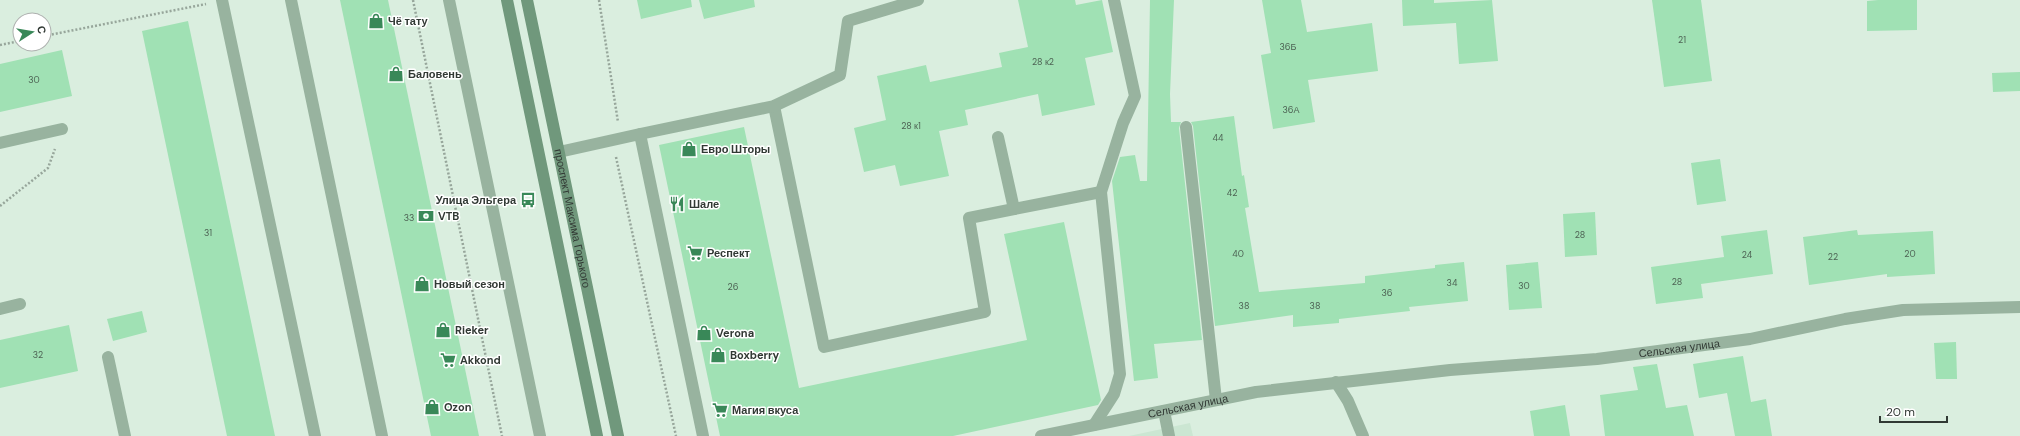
<svg xmlns="http://www.w3.org/2000/svg" width="2020" height="436" font-family="'DM Sans',sans-serif">
	<style>
		.built { fill: #cbe6d2 }
		.building { fill: #a0e1b4 }
		.lines { fill: none; stroke-linecap: round; stroke-linejoin: round }
		.path { stroke: #97a69b; stroke-width: 2.5; stroke-dasharray: 2 2; stroke-linecap: butt }
		.lane { stroke: #98b39f; stroke-width: 12 }
		.street { stroke: #98b39f; stroke-width: 12 }
		.secondary { stroke: #70987c; stroke-width: 12 }
		.labels { text-anchor: middle; dominant-baseline: central; stroke-width: 3; stroke-linejoin: round; paint-order: stroke }
		.number-label { font-size: 9px; fill: #4d6354 }
		.poi-label { font-size: 11px; font-weight: bold; fill: #313934; stroke: #fff; text-anchor: start }
		.street-label { font-size: 11px; fill: #313934; stroke: #fff }
	</style>
	<rect width="100%" height="100%" fill="#daeedf"/>
	<!-- built -->
	<path class="built" d="M1190,423l3,13h-64z"/>
	<!-- building -->
	<g class="building">
		<path d="M340,0h48l91,436h-48z"/>
		<path d="M637,0h54l1,7 -51,12z"/>
		<path d="M699,0h55l1,7 -51,12z"/>
		<path d="M1018,0h57l1,5 26,-5 11,52 -28,6 10,47 -53,11 -4,-22 -73,16 3,15 -29,6 10,45 -49,10 -5,-21 -31,7 -10,-44 32,-8 -9,-44 49,-11 4,17 72,-15 -3,-14 29,-6z"/>
		<path d="M1150,0h24l-4,94 1,28h10l-2,6 23,212 -48,4 4,34 -24,3 -22,-200 8,-24 15,-2 5,26h7z"/>
		<path d="M1262,0h39l6,32 65,-9 6,48 -70,9 7,42 -42,7 -12,-74 10,-2z"/>
		<path d="M1402,0h32v3l58,-3 6,61 -39,3 -3,-41 -53,3z"/>
		<path d="M1652,0h49l11,81 -48,6z"/>
		<path d="M1878,0h39v30l-50,1v-30z"/>
		<path d="M188,21l87,415h-48l-85,-405z"/>
		<path d="M62,50l10,46 -72,16v-48z"/>
		<path d="M2020,72v19l-27,1 -1,-19z"/>
		<path d="M1234,116l8,60 2,-1 5,32 -4,1 14,84 106,-9v-7l70,-8v-3l29,-3 4,39 -59,6 1,4 -71,8v4l-46,4v-12l-78,11 -22,-200 -2,-4z"/>
		<path d="M744,127l55,261 228,-48 -23,-106 60,-12 37,178 -3,5 -145,31h-233l-61,-291z"/>
		<path d="M1720,159l6,42 -29,4 -6,-42z"/>
		<path d="M1595,212l2,43 -32,2 -2,-43z"/>
		<path d="M1767,230l6,44 -72,10 2,14 -47,6 -5,-37 73,-10 -3,-21z"/>
		<path d="M1857,230l1,5 75,-4 2,43 -48,3v-3l-78,11 -6,-48z"/>
		<path d="M1538,262l4,46 -33,2 -3,-45z"/>
		<path d="M142,311l5,21 -34,9 -6,-22z"/>
		<path d="M69,325l9,46 -78,17v-48z"/>
		<path d="M1956,342l1,37h-21l-2,-36z"/>
		<path d="M1743,356l8,46 15,-3 6,37h-37l-8,-43 -28,5 -6,-34z"/>
		<path d="M1657,364l9,44 21,-3 7,31h-89l-5,-41 38,-5 -5,-23z"/>
		<path d="M1565,405l5,31h-36l-4,-25z"/>
	</g>
	<g class="lines">
		<!-- path -->
		<g class="path">
			<path d="M413,0l89,436"/>
			<path d="M599,0l19,122"/>
			<path d="M44,36l162,-32"/>
			<path d="M0,45l20,-4"/>
			<path d="M616,157l60,279"/>
			<path d="M0,206l48,-38 7,-19"/>
		</g>
		<!-- lane -->
		<g class="lane">
			<path d="M222,0l93,436"/>
			<path d="M291,0l91,436"/>
			<path d="M449,0l91,436"/>
			<path d="M774,106l50,241 161,-35 -16,-94 45,-9"/>
			<path d="M1186,127l30,273"/>
			<path d="M640,134l134,-28 66,-31 8,-54 70,-21"/>
			<path d="M998,137l16,72 87,-17 19,182 -6,20 -20,31"/>
			<path d="M0,143l62,-14"/>
			<path d="M559,152l81,-18 63,302"/>
			<path d="M1101,192l22,-69 12,-27 -21,-96"/>
			<path d="M0,309l20,-5"/>
			<path d="M108,357l17,79"/>
			<path d="M1164,411l5,25"/>
		</g>
		<!-- street -->
		<g class="street">
			<path d="M1336,382l12,19 15,35"/>
			<path id="s1" d="M1041,436l215,-44 194,-22 147,-11 153,-20 95,-20 58,-9 117,-3"/>
		</g>
		<!-- secondary -->
		<g class="secondary">
			<path d="M507,0l90,436"/>
			<path id="s2" d="M527,0l91,436"/>
		</g>
	</g>
	<!-- icons -->
	<defs>
		<symbol id="shop-bare" viewBox="-9 -9 18 18"><path d="M-5-2.5h2.3a2.7 3.5 0 0 1 5.4 0H5L5.5 6h-11ZM-1.5-2.5h3a1.5 2.3 0 0 0-3 0Z" fill="#398858" stroke="#fff" stroke-width="2.5" paint-order="stroke"/></symbol>
		<symbol id="bus-bare" viewBox="-9 -9 18 18"><path d="M-5-6H5V4H4V6H2V4H-2V6H-4V4H-5ZM-3.5-4V0h7V-4ZM-3.5 1.2v1.5H-2V1.2ZM2 1.2v1.5H3.5V1.2Z" fill="#398858" stroke="#fff" stroke-width="2.5" paint-order="stroke"/></symbol>
		<symbol id="restaurant-bare" viewBox="-9 -9 18 18"><path d="M-5-6h1v4h1v-4h1v4h1v-4h1v5L-1.5 .5V6h-2V.5L-5-1ZM5-6V6H3V1.5H1.5Q1.5-4 5-6Z" fill="#398858" stroke="#fff" stroke-width="2.5" paint-order="stroke"/></symbol>
		<symbol id="bank-bare" viewBox="-9 -9 18 18"><path d="M-6-4H6V4H-6ZM0-2.3a2.3 2.3 0 1 0 0 4.6a2.3 2.3 0 1 0 0-4.6Z" fill="#398858" stroke="#fff" stroke-width="2.5" paint-order="stroke"/></symbol>
		<symbol id="supermarket-bare" viewBox="-9 -9 18 18"><path d="M-6-5.5h2.5l.6 2H6L4.5 2H-2.5L-4.4-4H-6ZM-1.5 3.2a1.3 1.3 0 1 0 .1 0ZM3 3.2a1.3 1.3 0 1 0 .1 0Z" fill="#398858" stroke="#fff" stroke-width="2.5" paint-order="stroke"/></symbol>
	</defs>
	<g fill-rule="evenodd">
		<use href="#shop-bare" x="365" y="10" width="22" height="22"/>
		<use href="#shop-bare" x="385" y="63" width="22" height="22"/>
		<use href="#shop-bare" x="678" y="138" width="22" height="22"/>
		<use href="#bus-bare" x="517" y="189" width="22" height="22"/>
		<use href="#restaurant-bare" x="666" y="193" width="22" height="22"/>
		<use href="#bank-bare" x="415" y="205" width="22" height="22"/>
		<use href="#supermarket-bare" x="684" y="242" width="22" height="22"/>
		<use href="#shop-bare" x="411" y="273" width="22" height="22"/>
		<use href="#shop-bare" x="432" y="319" width="22" height="22"/>
		<use href="#shop-bare" x="693" y="322" width="22" height="22"/>
		<use href="#shop-bare" x="707" y="344" width="22" height="22"/>
		<use href="#supermarket-bare" x="437" y="349" width="22" height="22"/>
		<use href="#shop-bare" x="421" y="396" width="22" height="22"/>
		<use href="#supermarket-bare" x="709" y="399" width="22" height="22"/>
	</g>
	<g class="labels">
		<!-- number labels -->
		<g class="number-label">
			<text x="1682" y="40">21</text>
			<text x="1288" y="47">36Б</text>
			<text x="1043" y="62">28 к2</text>
			<text x="34" y="80">30</text>
			<text x="1291" y="110">36А</text>
			<text x="911" y="126">28 к1</text>
			<text x="1218" y="138">44</text>
			<text x="1232" y="193">42</text>
			<text x="409" y="218">33</text>
			<text x="208" y="233">31</text>
			<text x="1580" y="235">28</text>
			<text x="1238" y="254">40</text>
			<text x="1910" y="254">20</text>
			<text x="1747" y="255">24</text>
			<text x="1833" y="257">22</text>
			<text x="1677" y="282">28</text>
			<text x="1452" y="283">34</text>
			<text x="1524" y="286">30</text>
			<text x="733" y="287">26</text>
			<text x="1387" y="293">36</text>
			<text x="1244" y="306">38</text>
			<text x="1315" y="306">38</text>
			<text x="38" y="355">32</text>
		</g>
		<!-- poi labels -->
		<g class="poi-label">
			<text x="388" y="21">Чё тату</text>
			<text x="408" y="74">Баловень</text>
			<text x="701" y="149">Евро Шторы</text>
			<text x="516" y="200" text-anchor="end">Улица Эльгера</text>
			<text x="689" y="204">Шале</text>
			<text x="438" y="216">VTB</text>
			<text x="707" y="253">Респект</text>
			<text x="434" y="284">Новый сезон</text>
			<text x="455" y="330">Rieker</text>
			<text x="716" y="333">Verona</text>
			<text x="730" y="355">Boxberry</text>
			<text x="460" y="360">Akkond</text>
			<text x="444" y="407">Ozon</text>
			<text x="732" y="410">Магия вкуса</text>
		</g>
		<!-- street labels -->
		<g class="street-label">
			<text stroke="none"><textPath href="#s2" startOffset="223">проспект Максима Горького</textPath></text>
			<text stroke="none"><textPath href="#s1" startOffset="645">Сельская улица</textPath></text>
			<text stroke="none"><textPath href="#s1" startOffset="150">Сельская улица</textPath></text>
		</g>
	</g>
	<!-- north arrow -->
	<g transform="translate(32 32) rotate(78)"><circle r="19" fill="#ffffff" stroke="#adb0ae"/>
	<path d="M0-3L7 15L0 10L-7 15Z" fill="#398858"/>
	<text y="-6" font-size="11" font-weight="bold" text-anchor="middle" fill="#313934">С</text>
	</g>
	<!-- scale -->
	<path d="M1880 416v6h67v-6" fill="none" stroke="#313934" stroke-width="2"/>
	<text x="1886" y="416" font-size="12" fill="#313934" stroke="#ffffff" stroke-width="3" paint-order="stroke">20 m</text>
</svg>
